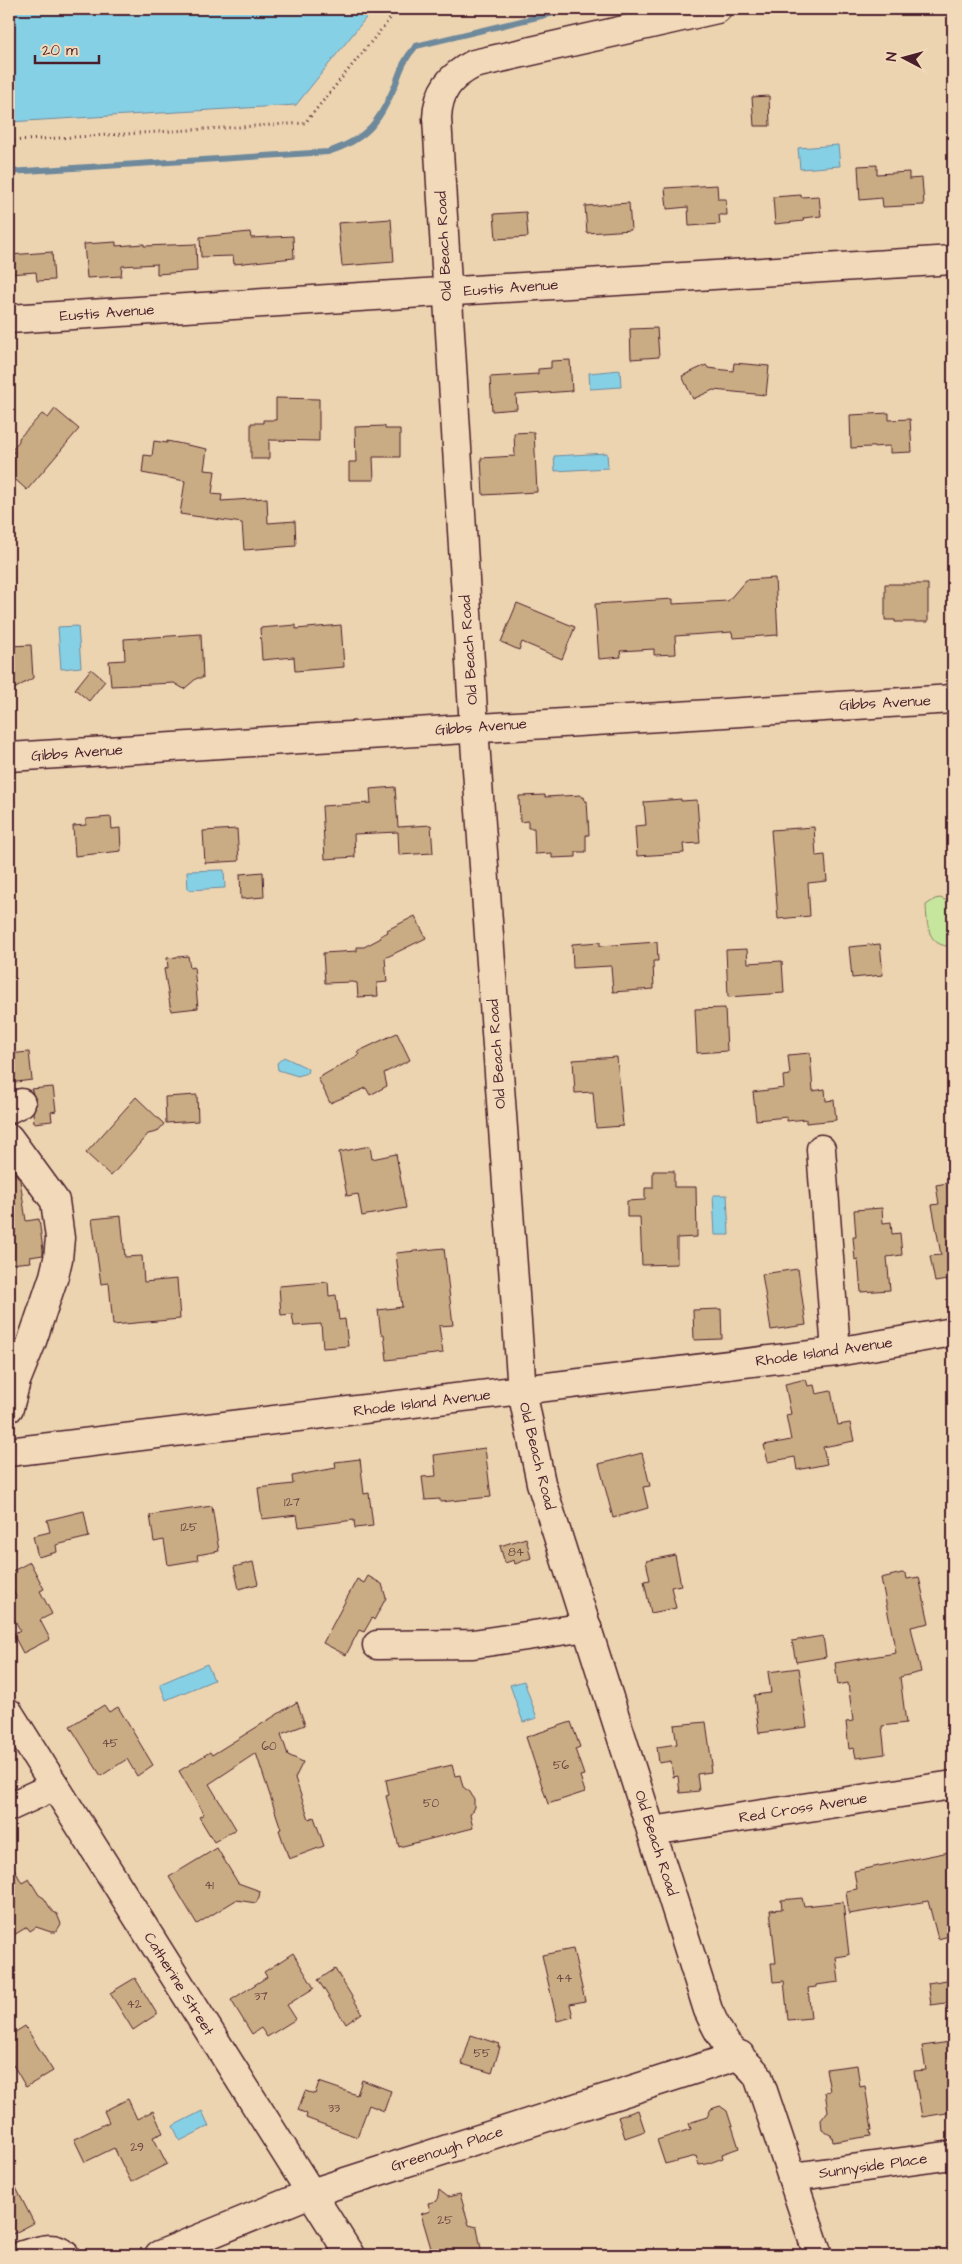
<svg xmlns="http://www.w3.org/2000/svg" width="962" height="2264" font-family="'Architects Daughter',sans-serif">
	<style>
		.green { fill: #c6e59d; stroke: #888264 }
		.water { fill: #86d0e6; stroke: #6e899b }
		.lines { fill: none; stroke-linecap: round; stroke-linejoin: round }
		.stream { stroke: #6e899b; stroke-width: 6 }
		.building { fill: #caac84; stroke: #4a1f2b }
		.minor-casing { stroke: #4a1f2b; stroke-width: 31 }
		.path { stroke: #4a1f2b; stroke-width: 3; stroke-dasharray: 1 4; stroke-linecap: butt }
		.minor { stroke: #f1d9b9; stroke-width: 28 }
		.labels { text-anchor: middle; dominant-baseline: central; stroke-width: 4; stroke-linejoin: round; paint-order: stroke }
		.number-label { font-size: 12px; fill: #6a4241 }
		.street-label { font-size: 15px; fill: #4a1f2b; stroke: #f1d9b9 }
	</style>
	<rect width="100%" height="100%" fill="#edd4b1"/>
	<filter id="ink" filterUnits="userSpaceOnUse"><feTurbulence type="fractalNoise" baseFrequency=".02" numOctaves="2"/><feDisplacementMap in="SourceGraphic" scale="10" xChannelSelector="R" yChannelSelector="G"/><feConvolveMatrix kernelMatrix="1 2 1 2 8 2 1 2 1" color-interpolation-filters="sRGB"/></filter>
	<g filter="url(#ink)">
		<!-- green -->
		<path class="green" d="M940,898l13,5v43c-26,2 -26,-22 -27,-41l9,-6z"/>
		<!-- water -->
		<g class="water">
			<path d="M9,9h364l-77,96 -287,17z"/>
			<path d="M838,145l2,21 -40,3 -2,-21z"/>
			<path d="M620,370l1,17 -31,2 -1,-16z"/>
			<path d="M607,453l1,15 -53,3 -1,-15z"/>
			<path d="M78,626l3,41 -20,2 -3,-42z"/>
			<path d="M224,870l1,18 -37,2 -1,-19z"/>
			<path d="M284,1057l23,11 1,2 -1,3 -9,3 -20,-6 -1,-7z"/>
			<path d="M713,1195h14l2,40h-14z"/>
			<path d="M207,1664l7,16 -48,20 -6,-16z"/>
			<path d="M524,1681l13,37 -14,4 -13,-37z"/>
			<path d="M202,2111l7,15 -29,15 -7,-15z"/>
		</g>
		<g class="lines">
			<!-- stream -->
			<path class="stream" d="M9,172l319,-20c40,-13 52,-31 68,-69 5,-15 9,-25 20,-37l155,-37"/>
		</g>
		<!-- building -->
		<g class="building">
			<path d="M769,96l1,30h-16l-2,-29z"/>
			<path d="M877,165v9l32,-2v7l13,-1 2,27 -41,2 -1,-9 -22,2 -2,-34z"/>
			<path d="M717,185l1,14h8l1,16h-8l1,9 -31,2 -1,-19 -21,2 -2,-21z"/>
			<path d="M801,195v2l18,-1 2,20 -18,2 1,3 -29,3 -2,-27z"/>
			<path d="M629,203l2,27 -44,3 -2,-27z"/>
			<path d="M526,212l2,25 -32,2 -2,-25z"/>
			<path d="M391,219l3,43 -52,4 -4,-43z"/>
			<path d="M250,232l1,6 42,-2 1,22 -60,6 -1,-8 -32,1 -1,-20z"/>
			<path d="M116,242v4l28,-2v2l52,-2 1,27 -40,3v-10l-35,2 -1,10 -34,2 -3,-34z"/>
			<path d="M52,252l2,28 -17,1 -1,-9 -27,2v-19z"/>
			<path d="M657,328l2,29 -28,2 -1,-30z"/>
			<path d="M570,360l2,31 -56,4 1,14 -25,2 -2,-34 48,-3v-5l13,-1v-7z"/>
			<path d="M734,363l35,3 -3,29 -53,-5 -20,9 -11,-23 24,-11 2,3 25,3z"/>
			<path d="M276,398l43,1v42l-50,-1v19h-18v-36h12v-3h13z"/>
			<path d="M55,409l24,20 -52,61 -18,-16v-15l5,-7 -2,-2 7,-9v-3l23,-24 6,4z"/>
			<path d="M889,413v7l21,-1 2,33 -22,1v-7l-39,2 -1,-33z"/>
			<path d="M385,426v3h15v28h-27l1,23h-25v-18h7l-1,-35z"/>
			<path d="M534,432l3,60 -54,3 -2,-37 34,-2 -1,-23z"/>
			<path d="M154,441l13,2v-2l40,8 -3,21 11,1 -3,23 10,1 -1,6 46,-3 1,25 27,-2 1,25 -52,4 -2,-27 -62,-9 5,-33 -43,-8 2,-18 8,1z"/>
			<path d="M775,578l3,57 -45,3 -1,-6 -57,4 1,18 -22,1v-6l-34,2 1,6 -22,2 -4,-55 78,-5v5l55,-3 18,-21z"/>
			<path d="M885,584h43v38h-33v-2h-10z"/>
			<path d="M517,603l58,24 -13,32 -40,-17 -3,8 -18,-8z"/>
			<path d="M296,625v4l45,-4 3,42 -49,4 -1,-14 -32,3 -2,-32z"/>
			<path d="M201,634l2,44h-6l-13,11 -10,-6 -63,3 -2,-25 16,-1 -1,-21z"/>
			<path d="M31,645l2,33 -24,14v-46z"/>
			<path d="M91,669l14,12 -16,20 -14,-12z"/>
			<path d="M395,787l3,40 33,-2 2,28 -34,2 -1,-23 -44,2 1,23 -30,2 -3,-53 49,-3 -1,-14z"/>
			<path d="M545,795v2l36,-2v2h3l1,4h2l2,34h-3v17h-10v5l-24,1v-5l-17,1 -1,-26h-6v-7l-8,1 -1,-26z"/>
			<path d="M681,799v2l16,-1 3,43 -17,1 1,9 -47,3 -2,-30 11,-1 -2,-23z"/>
			<path d="M111,817l1,12 8,-1 1,23 -46,5 -2,-30 13,-1v-6z"/>
			<path d="M814,827l2,29 9,-1 2,26 -19,2 2,33 -32,3 -7,-89z"/>
			<path d="M237,829l2,32 -34,2 -2,-32z"/>
			<path d="M263,872l1,25 -23,2 -1,-25z"/>
			<path d="M415,916l11,22 -41,20 2,24 -10,1 1,13 -20,1 -1,-14 -4,-1 -28,1 -2,-30 34,-2v-4h7l17,-9 -1,-2 8,-4 -1,-2z"/>
			<path d="M600,942v4l57,-4 1,19h-5l1,28 -41,3 -2,-26 -38,2 -1,-24z"/>
			<path d="M880,944l3,31 -31,3 -3,-31z"/>
			<path d="M747,949l1,14 34,-2 2,32 -56,4 -2,-47z"/>
			<path d="M188,956l2,12 4,-1 4,41 -27,3 -7,-42 4,-1 -1,-10z"/>
			<path d="M725,1008l2,43 -30,2 -2,-44z"/>
			<path d="M397,1033l13,27 -26,13 3,13 -17,9 -4,-7 -36,15 -12,-25 41,-23 -2,-3z"/>
			<path d="M29,1052l3,28 -23,3v-29z"/>
			<path d="M810,1053l3,38 12,-2 1,12 8,-1 2,20 -30,3v-4l-19,2v-4l-31,3 -3,-28 31,-4 -1,-12 7,-1 -2,-20z"/>
			<path d="M617,1057l6,69 -27,2 -3,-36 -18,1 -2,-33z"/>
			<path d="M53,1087l3,24 -5,1 1,9 -18,2 -1,-11 4,-9 -6,-14z"/>
			<path d="M197,1095l1,26 -32,2 -1,-26z"/>
			<path d="M136,1097l28,27 -7,8 -9,2 -37,42 -25,-23z"/>
			<path d="M370,1146l2,13 24,-5 10,54 -44,8 -4,-22 -11,2 -8,-44z"/>
			<path d="M653,1171h21v16h22l1,50 -20,1v26l-35,1 -2,-48h-13v-16l18,-1v-12h8z"/>
			<path d="M16,1174l4,6 6,41 13,-2 4,31v5l-13,2 1,5 -22,2v-89z"/>
			<path d="M953,1182v97l-18,3 -5,-26 11,-1 -9,-50 7,-1 -3,-19z"/>
			<path d="M882,1208l1,15 8,-1 1,12 8,-1 2,22 -15,2 3,33 -29,2 -3,-33 -3,1 -2,-23h3l-2,-27z"/>
			<path d="M121,1216l4,41 17,-1 2,26 33,-3 3,40 -67,6 -4,-42 -8,1 -9,-65z"/>
			<path d="M444,1248l9,77 -14,1 4,27 -56,7 -3,-26h-3l-3,-24 24,-3 -6,-54z"/>
			<path d="M798,1269l8,56 -35,5 -9,-56z"/>
			<path d="M328,1282l1,14 7,-1 3,25 6,-1 3,27 -25,2 -2,-24 -27,2 -2,-12 -11,1 -2,-29z"/>
			<path d="M721,1309l1,30 -28,1 -1,-30z"/>
			<path d="M806,1379l2,7 6,-1 2,9 15,-3 7,34 12,-2 4,18 -31,6 4,17 -30,6 -2,-13 -27,5 -4,-17 27,-5 -5,-25 5,-1 -6,-30z"/>
			<path d="M485,1448l6,49 -51,5v-3l-15,1 -3,-23 14,-1 -2,-21z"/>
			<path d="M642,1453l8,33 -7,1 5,21 -35,10 -14,-54z"/>
			<path d="M360,1459l4,35 5,-1 4,33 -18,2 -1,-8 -55,7 -2,-12 -35,4 -4,-31 35,-4 -1,-8 44,-8 -1,-6z"/>
			<path d="M212,1506l7,45 -22,4 1,5 -30,5 -4,-25 -10,2 -4,-27z"/>
			<path d="M84,1511l5,26 -33,8 1,7 -19,5 -5,-21 17,-4 -3,-12z"/>
			<path d="M526,1538l5,20 -16,6 -1,-4 -9,3 -5,-17z"/>
			<path d="M675,1555l6,30 -10,2 5,21 -25,5 -7,-32 6,-1 -4,-19z"/>
			<path d="M30,1562l14,27 -4,2 12,23 -12,6 10,19 -27,14 -10,-19 7,-4 -11,-21v-8l7,-4 -7,-15v-9z"/>
			<path d="M253,1562l5,22 -19,5 -5,-22z"/>
			<path d="M902,1573l4,1 1,5 12,-2 10,46 -18,4 10,45 -21,5 6,46 -24,3 3,28 -29,4 -2,-10 -5,1 -3,-27 7,-1 -5,-38 -10,2 -3,-22 61,-10 -15,-75z"/>
			<path d="M368,1576l14,8 4,14 -12,22 -2,-2 -8,14 -5,-2 -13,25 -23,-12 34,-64 7,4z"/>
			<path d="M823,1636l3,21 -30,5 -4,-21z"/>
			<path d="M799,1668l8,59 -48,6 -5,-38 17,-2 -3,-21z"/>
			<path d="M297,1702l8,23 -24,9 7,21 15,7 -8,16 14,41 5,-2 10,29 -35,13 -10,-29 2,-1 -25,-76 -47,31 27,45 -22,13 -15,-25 5,-3 -25,-43 31,-19 2,3z"/>
			<path d="M104,1705l5,7 9,-5 35,58 -16,11 -10,-17 -26,17 -31,-50z"/>
			<path d="M571,1722l9,25 -5,2 9,26 -4,1 5,16 -37,12 -22,-67z"/>
			<path d="M706,1722l6,43h-2l1,7 -14,2 2,17 -19,2 -2,-17 -5,1 -2,-16 -12,2 -2,-16 20,-3 -3,-19z"/>
			<path d="M452,1765l3,11 5,-1 3,12 7,5 4,7v8l-4,8 3,13 -74,19 -13,-51 3,-1 -3,-15z"/>
			<path d="M217,1848l21,35 22,8 -1,6 -3,6 -20,-3 -39,24 -28,-47z"/>
			<path d="M949,1852l4,23v60l-15,4 -10,-38 -79,13 -3,-23 11,-2 -3,-18z"/>
			<path d="M9,1860l13,23 7,-4 10,16 5,3 8,13 5,3 4,10 -5,8h-5l-15,-5 -6,4 -3,-4 -18,11z"/>
			<path d="M802,1898l2,8 39,-4 6,53 -13,2 3,25 -23,3v2l-8,1 3,30 -23,2 -4,-39 -11,1 -2,-19h5l-6,-53 12,-1 -1,-9z"/>
			<path d="M573,1949l12,52 -15,3 3,13 -16,4 -15,-66z"/>
			<path d="M293,1953l21,35 -27,17 9,14 -29,18 -6,-9 -9,6 -21,-34 36,-23 -3,-5z"/>
			<path d="M335,1969l27,44 -16,11 -28,-44z"/>
			<path d="M135,1978l22,36 -24,16 -23,-37z"/>
			<path d="M953,1979v23l-22,3 -3,-22z"/>
			<path d="M25,2026l28,45 -27,16 -17,-29v-22z"/>
			<path d="M471,2035l28,9 -1,3h2l-8,26 -30,-9z"/>
			<path d="M950,2042l3,21v49l-31,5 -8,-46 12,-1 -4,-24z"/>
			<path d="M857,2065l3,22 5,-1 7,44h-2l1,6 -38,6 -1,-6 -10,-6 -1,-10 7,-9 -3,-19 5,-1 -4,-22z"/>
			<path d="M362,2080l29,11 -7,20 -15,-6 -12,32 -51,-19 1,-4 -9,-4 7,-19 10,3 4,-12 38,13z"/>
			<path d="M128,2099l9,20 16,-8 10,22 -10,4 14,27 -36,18 -17,-34 -29,14 -11,-23 35,-17 -5,-11z"/>
			<path d="M720,2106l7,5 12,37 -17,6 1,4 -16,6 -8,1 -3,-9 -31,8 -8,-24 34,-11 -2,-6 18,-6 4,-8z"/>
			<path d="M638,2110l7,21 -20,7 -7,-21z"/>
			<path d="M9,2174l25,49 -25,13z"/>
			<path d="M439,2190l9,7 12,-3 9,31 8,2 5,28h-49l-12,-41 9,-3 -2,-8 9,-2z"/>
		</g>
		<g class="lines">
			<defs>
				<g id="minor">
					<path d="M717,9l-243,55c-24,12 -36,27 -37,54l37,610 48,663 19,92 167,527c6,13 11,24 19,35 10,11 22,19 31,31l60,179"/>
					<path d="M9,319l944,-59"/>
					<path d="M9,757l944,-58"/>
					<path d="M9,1109l12,-6"/>
					<path d="M9,1138l46,63 5,37 -2,21 -4,17 -23,68 -15,37 -7,27"/>
					<path d="M821,1149l15,203"/>
					<path d="M9,1452l827,-100 117,-20"/>
					<path d="M377,1645l96,-1 114,-17"/>
					<path d="M9,1713l341,542"/>
					<path d="M9,1807l46,-21"/>
					<path d="M652,1831l301,-46"/>
					<path d="M793,2177l160,-22"/>
					<path d="M23,2255c14,-4 30,-11 42,0"/>
					<path d="M159,2255l152,-62 429,-138"/>
				</g>
			</defs>
			<!-- minor casing -->
			<use href="#minor" class="minor-casing"/>
			<!-- path -->
			<g class="path">
				<path d="M571,9l2,9"/>
				<path d="M9,141l296,-18 88,-108 28,-6"/>
			</g>
			<!-- minor -->
			<use href="#minor" class="minor"/>
		</g>
	</g>
	<g class="labels">
		<!-- number labels -->
		<g class="number-label">
			<text x="292" y="1502">127</text>
			<text x="189" y="1527">125</text>
			<text x="516" y="1552">84</text>
			<text x="110" y="1743">45</text>
			<text x="269" y="1746">60</text>
			<text x="561" y="1765">56</text>
			<text x="431" y="1803">50</text>
			<text x="209" y="1885">41</text>
			<text x="564" y="1978">44</text>
			<text x="261" y="1996">37</text>
			<text x="134" y="2004">42</text>
			<text x="482" y="2053">55</text>
			<text x="334" y="2108">33</text>
			<text x="137" y="2147">29</text>
			<text x="445" y="2220">25</text>
		</g>
		<!-- street labels -->
		<g class="street-label">
			<text transform="translate(444 246) rotate(-93)">Old Beach Road</text>
			<text transform="translate(511 288) rotate(-4)">Eustis Avenue</text>
			<text transform="translate(107 313) rotate(-4)">Eustis Avenue</text>
			<text transform="translate(469 650) rotate(-94)">Old Beach Road</text>
			<text transform="translate(885 703) rotate(-3)">Gibbs Avenue</text>
			<text transform="translate(481 727) rotate(-4)">Gibbs Avenue</text>
			<text transform="translate(77 753) rotate(-4)">Gibbs Avenue</text>
			<text transform="translate(497 1054) rotate(-94)">Old Beach Road</text>
			<text transform="translate(824 1352) rotate(-8)">Rhode Island Avenue</text>
			<text transform="translate(422 1403) rotate(-7)">Rhode Island Avenue</text>
			<text transform="translate(537 1456) rotate(76)">Old Beach Road</text>
			<text transform="translate(803 1808) rotate(-9)">Red Cross Avenue</text>
			<text transform="translate(656 1843) rotate(72)">Old Beach Road</text>
			<text transform="translate(179 1984) rotate(58)">Catherine Street</text>
			<text transform="translate(447 2149) rotate(-18)">Greenough Place</text>
			<text transform="translate(873 2166) rotate(-8)">Sunnyside Place</text>
		</g>
	</g>
	<!-- margin -->
	<rect width="962" height="2264" fill="none" stroke="#f1d9b9" stroke-width="30"/>
	<rect x="15" y="15" width="932" height="2234" fill="none" stroke="#4a1f2b" stroke-width="2" filter="url(#ink)"/>
	<!-- north arrow -->
	<g transform="translate(904 58) rotate(276)" stroke="#f1d9b9" stroke-width="4" paint-order="stroke">
	<path d="M0-4L9 19L0 12L-9 19Z" fill="#4a1f2b"/>
	<text y="-8" font-size="14" font-weight="bold" text-anchor="middle" fill="#4a1f2b">N</text>
	</g>
	<!-- scale -->
	<path d="M35 55v8h64v-8" fill="none" stroke="#4a1f2b" stroke-width="2.5"/>
	<text x="42" y="55" font-size="15" fill="#4a1f2b" stroke="#f1d9b9" stroke-width="4" paint-order="stroke">20 m</text>
</svg>
